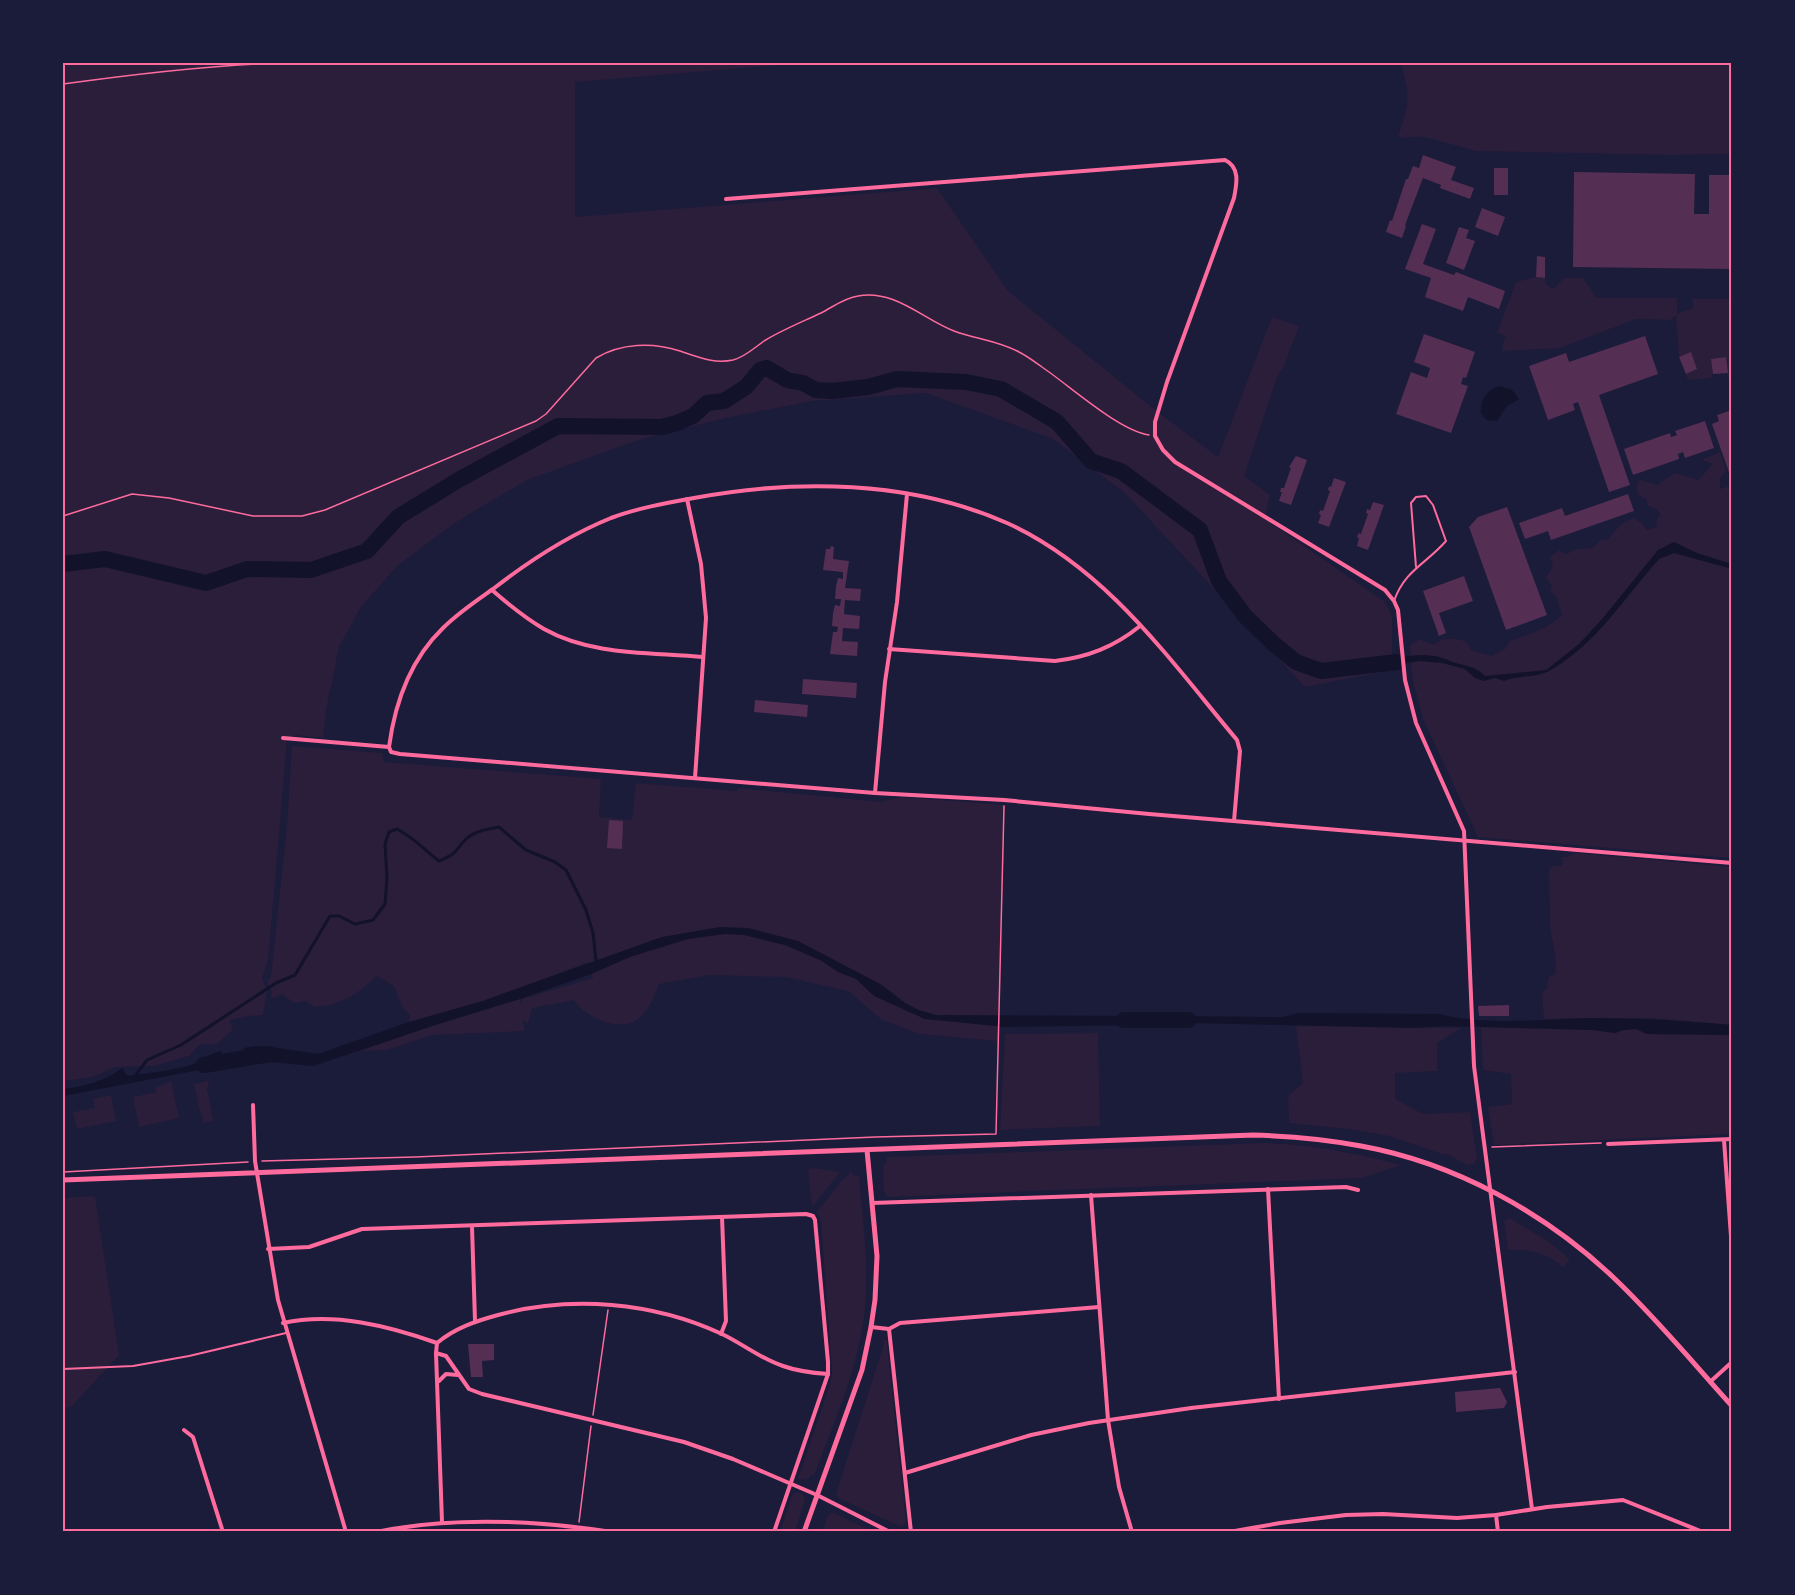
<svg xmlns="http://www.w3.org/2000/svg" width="1795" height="1595" font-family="Commissioner,sans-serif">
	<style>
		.green { fill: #2a1e3b }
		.water { fill: #12122b }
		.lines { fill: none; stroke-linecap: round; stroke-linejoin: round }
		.stream { stroke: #12122b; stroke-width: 3 }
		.river { stroke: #12122b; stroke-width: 16 }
		.building { fill: #542f53 }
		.path { stroke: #ff6b9d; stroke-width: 1.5 }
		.service { stroke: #ff6b9d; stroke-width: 2 }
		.minor { stroke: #ff6b9d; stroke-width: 4 }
		.secondary { stroke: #ff6b9d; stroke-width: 5 }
		.neatline { fill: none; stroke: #ff6b9d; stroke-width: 2 }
	</style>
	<rect width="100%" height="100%" fill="#1b1b3a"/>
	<!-- green -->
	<g class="green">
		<path d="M63,63h741l-229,19v135l362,-29 71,103 151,122 59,44 54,-140 27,9 -15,40 -7,11 -33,99 26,19 -5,24 120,83 7,14v54l-87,17 -181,-195 -71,-53 -127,-46 -114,8 -82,16 -89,22 -114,41 -71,42 -59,44 -36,41 -22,40 -13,63 -3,28 -28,-3 -8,6 -19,220 -6,17 5,13 -4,24 -14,1 -19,4 3,10 -16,14h-17l-11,12 -36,10 -37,1 -23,10 -30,4z"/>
		<path d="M1401,63h331v91l-62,1 -194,-4 -51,-14c-10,-1 -16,2 -27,0 11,-33 13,-40 3,-74z"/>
		<path d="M1536,277l9,1 1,6 7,5 11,-11h19l14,20h80v16l16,-6v-9h39v79h-4l-2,-21 -15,2 2,15 -2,4 -23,2 -2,-6 11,-5 -6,-16 -12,4 -3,-42 -5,5 -35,-1 -76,29 -58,3 2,-11 3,-4 -10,-3 19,-51z"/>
		<path d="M1720,452l6,19 -6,7v11l12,-4v373l-254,-21 -55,-118 -11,-42 -2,-32 10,-6 13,6c12,-8 20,-8 34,-3l4,8 21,6 14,-8 3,-7c18,-6 41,-12 53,-27l-7,-19 -5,-4 2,-5 -6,-8 7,-12 -3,-9 9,-7 7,4 12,-5 15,-1 7,-8 8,-1 13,-15 12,-6 9,5 5,7 10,-3 -1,-7 5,-5 -4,-6 -9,-3 -2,-7 -7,-4 -3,-7 2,-7 4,-1 15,5 18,-12 23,7 15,-16 -12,-4z"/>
		<path d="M292,746l90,7 2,9 217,17 -2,38 33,3 4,-37 101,8 1,-3 143,14 21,-5 103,8 -7,236 -78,-7 -38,-14 -34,-29 -62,-14 -77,-2 -50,9c-5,13 -10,27 -22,36 -19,13 -53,-4 -63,-20l-42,8 -4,16 -5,-4 2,11 -93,4 -45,15 -27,1 75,-26 85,-26 1,5 1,-5 71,-21 -4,-16 -106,39 -74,21 1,-7 -7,-7 -9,-22 -17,-10c-20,18 -34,29 -62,31l-10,-6 -11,2 -12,-9 -11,5 1,-8 -5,-10 4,-4 16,-151z"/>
		<path d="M1575,853l157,14v158l-80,-7 -108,1 -2,-27 5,-3 2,-12 6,-3 1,-12 -6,-36 -1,-57 4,-3h8l2,-4 -2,-5h7z"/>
		<path d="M1296,1026l165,2 -24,15v28l-42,2v26l28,15 47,-2 7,47 -4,5 -6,1 -20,-11 -2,1 -56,-19 -41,-7 -59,-6 -1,-27 15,-13z"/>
		<path d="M1481,1027l112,3 22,3 8,-3 13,-1 11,5 85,1v99l-238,11 -6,-38 24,-3 -1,-30 -28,-4z"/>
		<path d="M1098,1033l2,93 -100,4 5,-96z"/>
		<path d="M171,1081l8,37 -40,9 -6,-30 23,-5 -1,-4z"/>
		<path d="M208,1081l1,6 -2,1 6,33 -11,2 1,-7h-2l-7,-32z"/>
		<path d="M111,1095l5,26 -39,8 -4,-17 22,-4 -2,-9z"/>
		<path d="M1263,1143c48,1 92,10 138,22l-39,13 -474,19 -4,-5 -1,-25 4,-6v-4z"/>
		<path d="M815,1168l25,4 -28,35 -4,-38z"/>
		<path d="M852,1172l2,4h5c4,44 10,89 6,133 -6,58 -31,113 -51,167l-3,-1 -4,5 -9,-1 32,-94 2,-13 -11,-151 -4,-9 26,-33 6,-4 -1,-2z"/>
		<path d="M95,1196l24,159 -48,52 -8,1v-210z"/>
		<path d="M1509,1218l37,22 24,19 -7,8c-17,-15 -33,-18 -55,-17l-4,-29z"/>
		<path d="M884,1338l3,5 19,179 -4,5 -64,-29 -2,-4 47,-147z"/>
		<path d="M797,1492l5,2 3,5 -10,33h-15l12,-37z"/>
		<path d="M832,1512l4,2 38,18h-52l6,-16z"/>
	</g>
	<!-- water -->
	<g class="water">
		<path d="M1499,386l13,4 7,9 -13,8 -9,14 -11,-1 -5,-7c-1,-13 6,-23 18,-27z"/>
		<path d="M1674,542l23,11 35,11v5l-58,-16 -15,6c-35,39 -63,86 -110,112 -14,7 -31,4 -45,10l-9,-3 -11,3 -9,-3 -10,-9 -23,-6 -23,-2 -42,7 -1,-5c20,-5 46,-12 66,-5 5,1 9,4 14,5 12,4 19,3 29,13l61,-6 33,-26 24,-26 55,-68z"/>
		<path d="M720,927l28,1 50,13 84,44 23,18 14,7 17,5 211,1v9l-141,2 -81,-8 -51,-23 -18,-17 -18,-7 -16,-11 -37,-16 -41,-10 -19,-1 -37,5 -58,18 -39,17 -71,25 -85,26 -122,41 -43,-4 -18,-4 -3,1 -5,-11 12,-2 15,1 47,7 91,-32 74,-21 179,-64z"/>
		<path d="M1298,1013l142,1c41,12 107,5 150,4 48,0 95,3 142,7v10l-85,-1 -11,-5 -13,1 -8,3 -22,-3 -145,-4 -34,2 -221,-5 -26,3v-10l116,1z"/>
		<path d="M221,1051l4,14 -162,31v-7c20,-2 43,-8 59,-21l5,8c16,-2 56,-7 69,-13 10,-4 15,-10 25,-12z"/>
	</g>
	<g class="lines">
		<!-- stream -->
		<path class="stream" d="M135,1076l12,-16 34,-15 95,-62 19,-8 35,-59h9l16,8 18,-4 12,-16 2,-26 -2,-34 4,-12 8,-3c16,8 28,21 42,32 20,-8 14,-9 27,-22 9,-8 21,-10 33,-12l27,23 29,12 11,8 20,40 7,23 3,28"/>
		<!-- river -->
		<g class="river">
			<path d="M63,564l42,-5 101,24 41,-14 64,1 56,-19 31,-34 62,-38 98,-53 104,1 15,-4 16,-7 14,-13 17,-2 22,-14 14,-17 7,-2 20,12 16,3 13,7 16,1 36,-4 29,-8 69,3 35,7 56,33 34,39 30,10 79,59 19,51 26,35 30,29 21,17 25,9 76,-9"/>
			<path d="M1124,1020h64"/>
			<path d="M204,1065l66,-11"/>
		</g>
	</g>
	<!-- building -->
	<g class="building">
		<path d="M1423,155l33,12 -5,13 23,8 -4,11 -30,-11 1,-3 -18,-7 -18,47 1,1 -4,12 -16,-6 4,-12 2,1 14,-42h2l5,-13 6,2z"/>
		<rect x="1494" y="168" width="14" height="27"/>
		<path d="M1574,172l121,2 -1,40h15v-39h23v94l-159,-2z"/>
		<path d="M1482,208l23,9 -7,19 -23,-9z"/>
		<path d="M1422,224l14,5 -13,35 31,11 2,-3 49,19 -6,18 -31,-12 -5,14 -38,-14 6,-19 -26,-9z"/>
		<path d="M1459,227l10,3 -3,8 9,3 -11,29 -18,-7z"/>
		<path d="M1537,256l8,1v21l-9,-1z"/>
		<path d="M1424,334l51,18 -9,26 -3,-1 -2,7 7,2 -17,47 -55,-19 15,-42 16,6 3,-10 -16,-6z"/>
		<path d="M1645,336l13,38 -59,21 31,90 -21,7 -31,-90 -5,2 2,6 -27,10 -19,-54 37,-13 3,9z"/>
		<path d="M1691,352l6,17 -11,5 -7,-17z"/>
		<path d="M1726,357l2,16 -15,1 -2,-15z"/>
		<path d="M1732,410v71l-20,-57 7,-3 -2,-6z"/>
		<path d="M1705,421l9,27 -29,10 -2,-6 -5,2 1,5 -46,16 -9,-26 46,-16 1,4 6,-2 -2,-4z"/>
		<path d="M1296,456l11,4 -16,45 -12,-4 3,-9h-2l1,-4h3l7,-20 -2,-1z"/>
		<path d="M1334,478l12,4 -17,45 -11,-4 3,-8 -2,-1 1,-4 3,1 7,-20 -2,-1 1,-4 2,1z"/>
		<path d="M1628,494l6,17 -83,29 -3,-9 -23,8 -6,-16 43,-15 3,8z"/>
		<path d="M1373,502l11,3 -16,45 -11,-4 2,-8 -2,-1 2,-4 2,1 7,-20 -2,-1 1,-4 3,1z"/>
		<path d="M1507,507l40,108 -41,15 -37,-103 9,-10z"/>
		<path d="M831,546l3,1 -1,12 16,2 -4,27 16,1 -1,12 -15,-1 -1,14 16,2 -1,13 -16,-1 -1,13 16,1 -1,14 -27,-2 3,-22h4l1,-5 -6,-1 1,-13 2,-8 5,1 1,-7h-6l1,-13 2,-8 5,1v-7l-20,-2 3,-21h4z"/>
		<path d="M1464,576l9,25 -34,12 7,20 -7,3 -16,-45z"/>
		<path d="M803,679l54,4 -1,15 -54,-4z"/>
		<path d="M755,700l53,5 -1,12 -53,-5z"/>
		<path d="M609,820l14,1 -1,28 -15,-1z"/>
		<path d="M1509,1005v11h-30l-1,-10z"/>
		<path d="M468,1344h26v16l-12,1 1,16h-12z"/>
		<path d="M1500,1388l7,14 -3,6 -48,4 -1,-20z"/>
	</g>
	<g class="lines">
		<!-- path -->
		<g class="path">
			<path d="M63,84c71,-10 140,-18 211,-21"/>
			<path d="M63,516l69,-22 37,4 84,18h49l23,-6 211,-89 10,-7 50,-56c25,-15 56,-16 84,-7 18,6 34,13 53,9 12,-3 21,-12 31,-19 18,-11 38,-19 57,-28 12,-6 23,-15 37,-17 36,-7 65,23 96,35 22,8 45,10 65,21 8,4 16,10 23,15 28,19 76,63 107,68"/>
			<path d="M1492,1147l109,-4"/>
			<path d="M262,1161l153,-4 460,-20 121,-3 8,-328"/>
			<path d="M63,1172l185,-10"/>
			<path d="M593,1415l15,-105"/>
			<path d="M579,1522l12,-96"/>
		</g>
		<!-- service -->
		<g class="service">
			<path d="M1394,601c11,-31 32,-37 52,-60l-13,-36 -7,-9 -10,1 -5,6 5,64"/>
			<path d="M63,1369l70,-3 56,-10 97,-23"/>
		</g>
		<!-- minor -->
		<g class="minor">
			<path d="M726,199l499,-39c15,7 12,23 9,38l-67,184 -12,40v14l8,14 12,12 210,128 9,11 4,9 7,70 11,43 48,108 10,235 58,443"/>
			<path d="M687,499l14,65 5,54 -11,160"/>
			<path d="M492,590c16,14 33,28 52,39 48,27 107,23 159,28"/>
			<path d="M889,649l166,12c33,-4 59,-14 85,-35"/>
			<path d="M283,738l106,9"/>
			<path d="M389,747l2,5 9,2 475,39 129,7 145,14 583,49"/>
			<path d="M389,747c6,-45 21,-87 54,-119 15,-15 33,-27 50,-39 36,-28 76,-54 118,-71 27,-10 55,-15 83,-20 102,-19 216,-18 313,25 99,45 162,136 230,217l3,11 -6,70"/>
			<path d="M875,793l10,-111 12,-80 10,-108"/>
			<path d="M253,1105l2,56 23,139 68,232"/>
			<path d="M1724,1140l8,110"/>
			<path d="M1608,1144l124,-5"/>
			<path d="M1268,1189l11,210"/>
			<path d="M1091,1195l17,225 11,67 13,45"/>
			<path d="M872,1203l474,-16 12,3"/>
			<path d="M472,1227l3,94"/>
			<path d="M268,1249l41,-2 53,-18 444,-15 7,2 2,4 13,142v12l-54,158"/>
			<path d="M283,1323c51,-11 106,3 154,20l-1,10 10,3 23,33 13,5 202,48 49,17 84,36 73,37"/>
			<path d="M871,1327l18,2 11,-6 199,-16"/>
			<path d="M889,1329l22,203"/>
			<path d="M721,1334l5,-13 -4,-104"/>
			<path d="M437,1343c18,-15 39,-22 61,-28 73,-20 155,-13 224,19 21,10 39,25 61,32 14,5 30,7 45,8"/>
			<path d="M436,1353l6,169"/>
			<path d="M439,1381l7,-7 12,1"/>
			<path d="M1710,1382l22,-20"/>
			<path d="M184,1430l9,7 30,95"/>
			<path d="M905,1473l126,-38 58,-12 102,-15 324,-36"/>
			<path d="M1496,1515l2,17"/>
			<path d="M376,1532c78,-16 158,-12 236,0"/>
			<path d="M1229,1532l51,-9 66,-8 37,-1 74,4 39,-3 51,-8 76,-7 80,32"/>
		</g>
		<!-- secondary -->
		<g class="secondary">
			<path d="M63,1180l1190,-45c36,1 72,4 108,11 94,17 185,67 254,133 42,40 79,85 117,127"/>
			<path d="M804,1532l58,-162 9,-43 4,-27 2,-44 -10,-106"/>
		</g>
	</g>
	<!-- border -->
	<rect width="1795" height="1595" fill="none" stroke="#1b1b3a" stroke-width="129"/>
	<rect x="64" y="64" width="1666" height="1466" class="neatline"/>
</svg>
